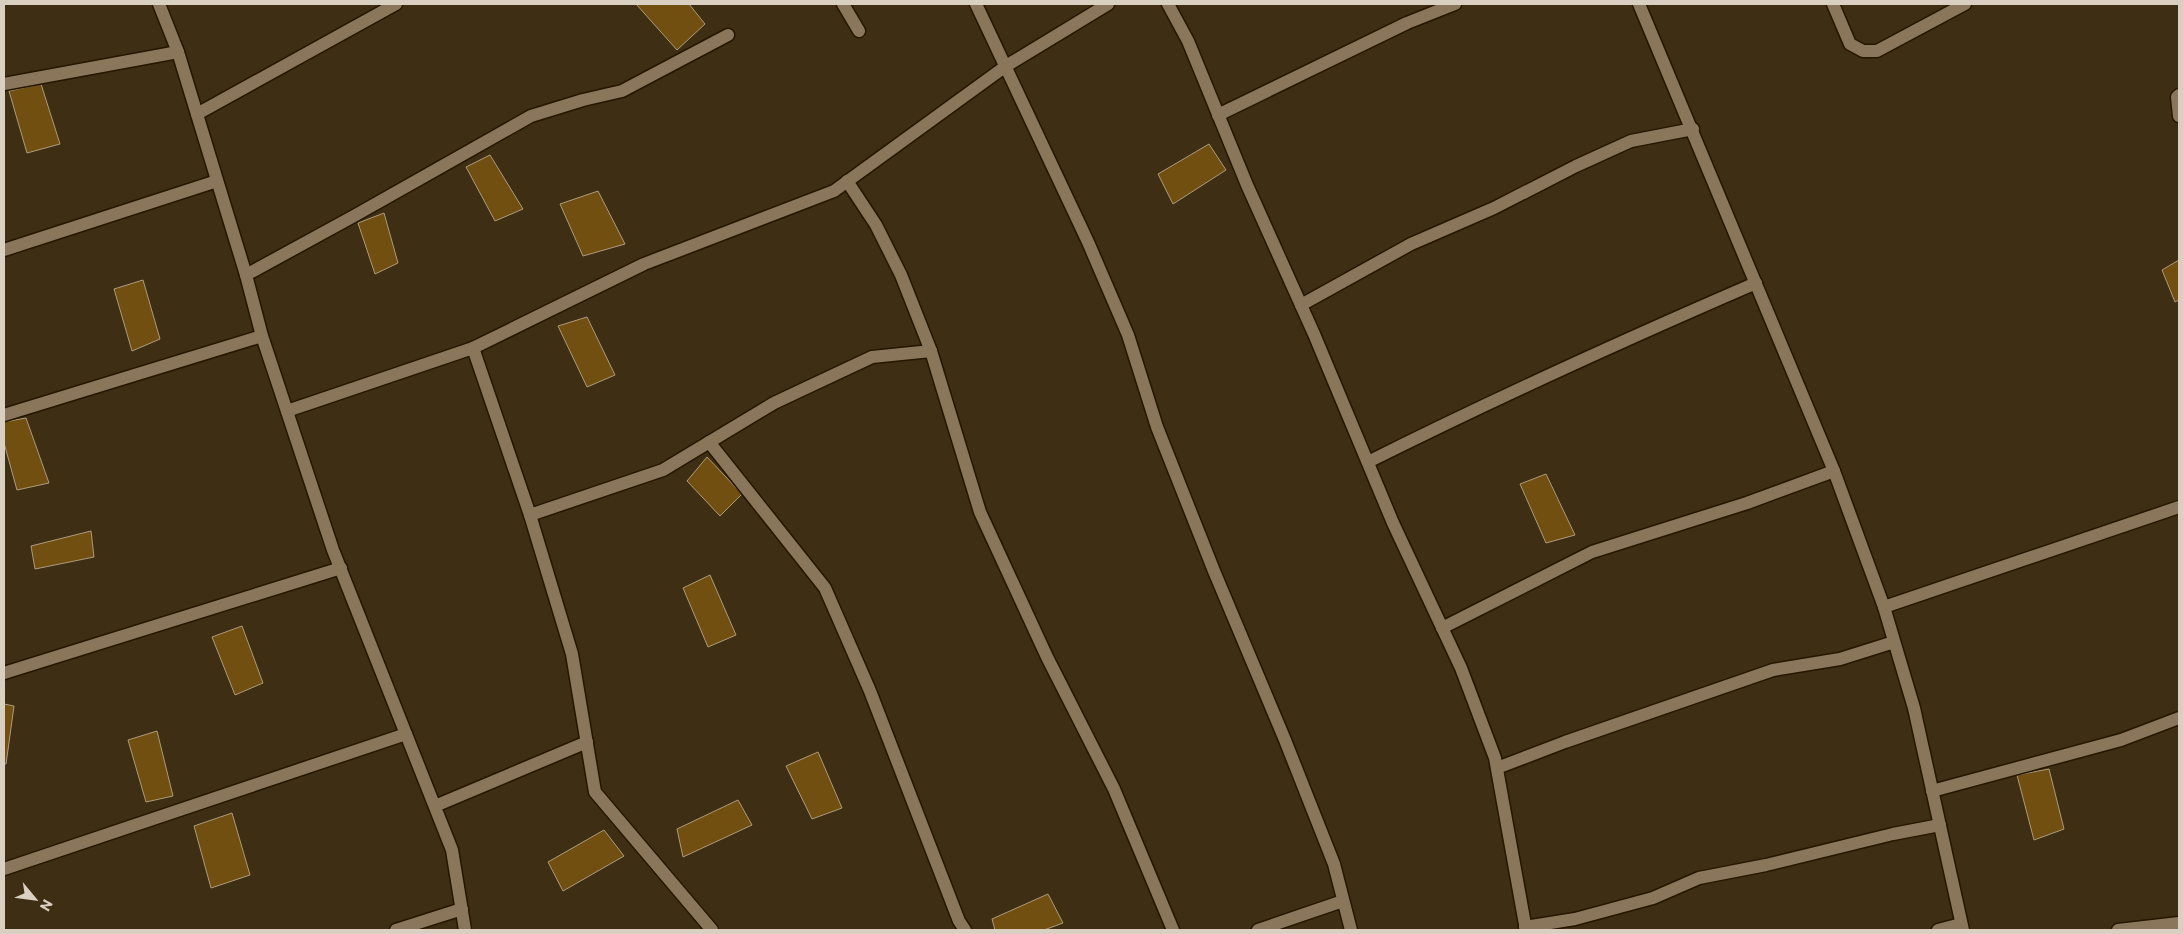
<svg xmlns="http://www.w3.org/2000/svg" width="2183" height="934" font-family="Commissioner,sans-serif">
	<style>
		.building { fill: #704f10; stroke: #ae9b7e }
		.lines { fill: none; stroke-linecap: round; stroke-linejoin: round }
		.street-casing { stroke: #251600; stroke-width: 15 }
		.street { stroke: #8a775b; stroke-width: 12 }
	</style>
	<rect width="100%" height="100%" fill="#3e2e14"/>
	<!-- building -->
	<g class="building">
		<path d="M636,4h53l16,20 -28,26z"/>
		<path d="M41,84l19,60 -33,9 -18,-62z"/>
		<path d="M1209,144l17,26 -53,34 -15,-30z"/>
		<path d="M490,155l33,54 -28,12 -29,-54z"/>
		<path d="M598,191l27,53 -42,12 -23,-52z"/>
		<path d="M384,213l14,50 -23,11 -17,-51z"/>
		<path d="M2179,260v40l-4,2 -13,-32z"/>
		<path d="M143,280l17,59 -28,12 -18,-62z"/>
		<path d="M587,317l28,58 -28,12 -29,-61z"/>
		<path d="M26,418l23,65 -32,7 -13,-47v-21z"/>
		<path d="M707,457l35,37 -22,22 -33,-35z"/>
		<path d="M1546,474l29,61 -29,8 -26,-59z"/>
		<path d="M91,531l3,26 -59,12 -4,-23z"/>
		<path d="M710,575l26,60 -28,12 -25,-59z"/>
		<path d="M242,626l21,57 -28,12 -23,-58z"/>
		<path d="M4,704l10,2 -8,58h-2z"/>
		<path d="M157,731l16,65 -27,6 -18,-62z"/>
		<path d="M818,752l24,56 -30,11 -26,-53z"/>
		<path d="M2049,769l15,60 -30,11 -17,-65z"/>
		<path d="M738,800l14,25 -69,32 -6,-28z"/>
		<path d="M232,813l18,62 -39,13 -17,-62z"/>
		<path d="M604,830l20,26 -61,35 -15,-29z"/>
		<path d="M1048,894l15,29 -19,7h-49l-3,-11z"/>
	</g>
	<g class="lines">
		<defs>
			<g id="street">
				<path d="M159,4l19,48 68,223 16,61 71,214 119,300 13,80"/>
				<path d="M843,4l16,27"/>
				<path d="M976,4l112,238 40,93 29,92 57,144 71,169 49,124 17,66"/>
				<path d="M1168,4l20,37 59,144 67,149 79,189 68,145 34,90 31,172"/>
				<path d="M1639,4l195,467 50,136 30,101 49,222"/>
				<path d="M1833,4l17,40 13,7h14l88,-47"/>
				<path d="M4,84l174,-32"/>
				<path d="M2179,95l-2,2 2,19"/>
				<path d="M197,114l199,-110"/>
				<path d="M1218,115l189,-92 48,-19"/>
				<path d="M847,181l29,44 25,50 30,76 49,161 67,145 67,132 59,141"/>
				<path d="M4,250l213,-69"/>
				<path d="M246,275l108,-59 177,-100 52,-16 39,-9 106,-56"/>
				<path d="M1301,305l110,-61 83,-36 82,-42 55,-25 62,-12"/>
				<path d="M473,348l57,167"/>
				<path d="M287,411l186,-63 171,-84 190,-73 172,-125 102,-62"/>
				<path d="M4,415l258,-79"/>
				<path d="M709,442l116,146 45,103 89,230 6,9"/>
				<path d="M1368,462c128,-64 256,-122 388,-179"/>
				<path d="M1884,607l295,-100"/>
				<path d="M1442,628l150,-76 155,-49 87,-32"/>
				<path d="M4,673l337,-105"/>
				<path d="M1497,768l68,-26 208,-72 67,-11 54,-17"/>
				<path d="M1932,791l189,-51 58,-22"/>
				<path d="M435,806l152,-64"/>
				<path d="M4,869l402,-135"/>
				<path d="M1525,927l50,-8 78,-21 46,-20 67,-13 127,-31 47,-9"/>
				<path d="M396,930l66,-21"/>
				<path d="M712,930l-117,-138 -23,-138 -42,-139 133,-45 111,-67 98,-46 59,-6"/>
				<path d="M1258,930l85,-29"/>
				<path d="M1938,930l23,-6"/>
				<path d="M2118,930l61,-7"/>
			</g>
		</defs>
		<!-- street casing -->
		<use href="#street" class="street-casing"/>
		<!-- street -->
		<use href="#street" class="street"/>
	</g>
	<!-- border -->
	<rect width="2183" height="934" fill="none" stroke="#dad0c1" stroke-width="10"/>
	<!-- north arrow -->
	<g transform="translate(35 899) rotate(119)" stroke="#3e2e14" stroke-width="4" paint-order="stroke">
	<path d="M0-4L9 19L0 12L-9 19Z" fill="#dad0c1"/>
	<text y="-8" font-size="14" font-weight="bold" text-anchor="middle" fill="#dad0c1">N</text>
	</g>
</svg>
